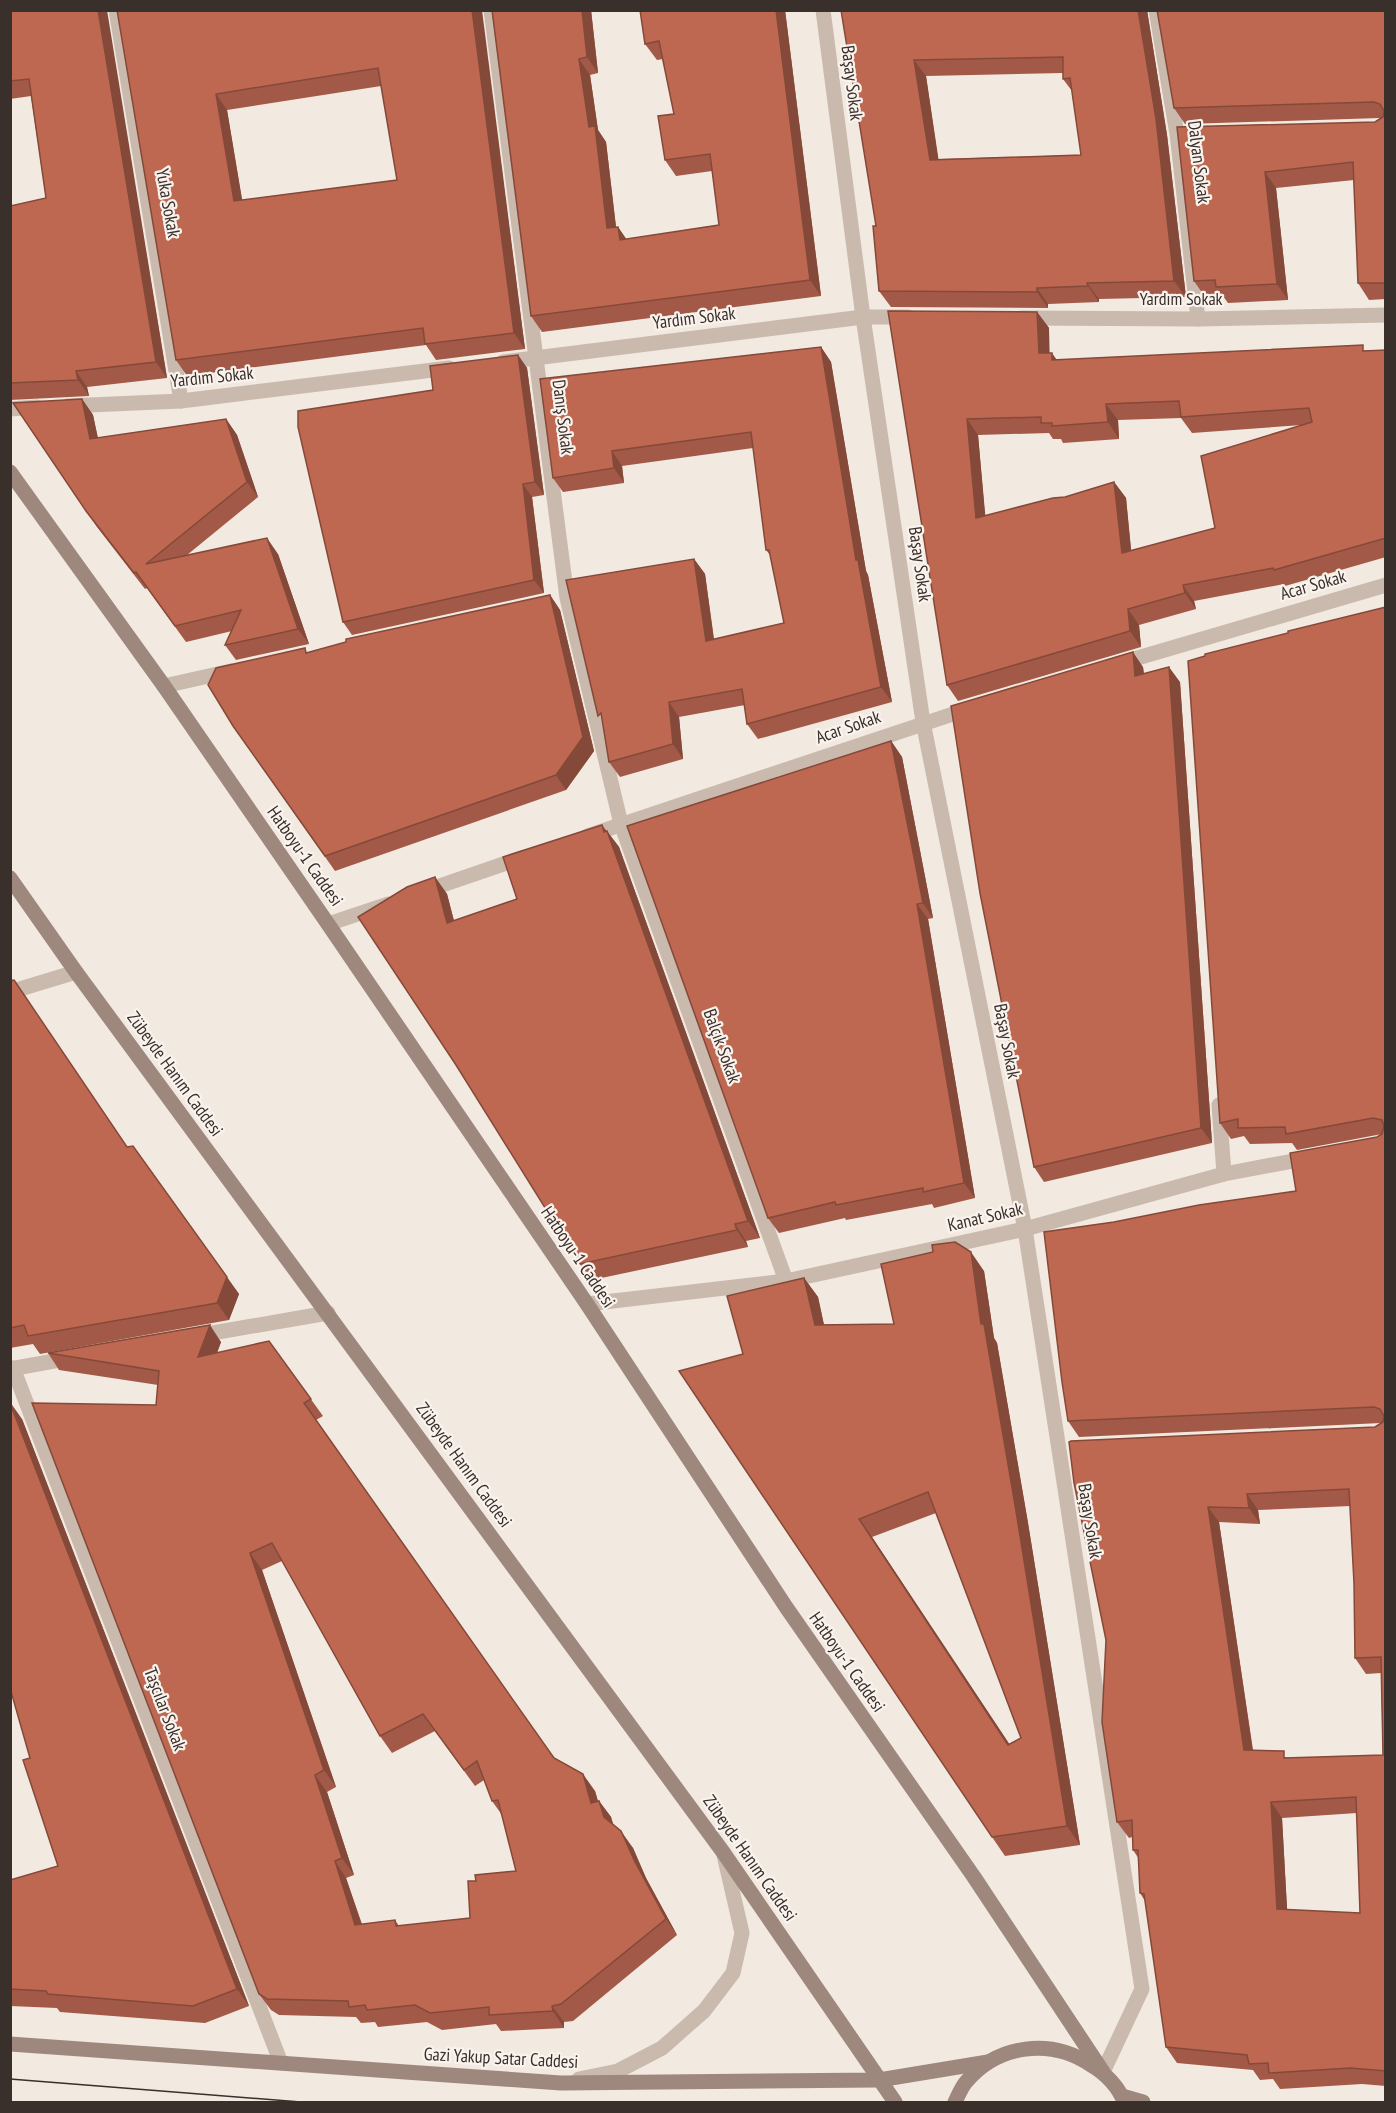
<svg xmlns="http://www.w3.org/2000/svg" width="1396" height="2113" font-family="'PT Sans Narrow',sans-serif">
	<rect width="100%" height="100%" fill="#f2e9e1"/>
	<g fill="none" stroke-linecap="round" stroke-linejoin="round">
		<g stroke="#cab9ad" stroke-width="15">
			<path d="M116,10L181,401"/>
			<path d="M491,10L567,598L621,824L786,1281"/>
			<path d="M823,10L863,317L923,722L1025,1229L1142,1989L1103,2072"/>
			<path d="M1156,10L1177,134L1198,319"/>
			<path d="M1022,318L1198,319L1386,315"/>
			<path d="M503,362L863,317H908"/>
			<path d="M67,406L181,401L449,368"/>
			<path d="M10,409L37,407"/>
			<path d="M1117,664L1386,585"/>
			<path d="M164,686L231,671"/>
			<path d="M587,836L971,708"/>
			<path d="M422,892L524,857"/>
			<path d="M328,924L388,904"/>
			<path d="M10,992L76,972"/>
			<path d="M1219,1105L1224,1174"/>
			<path d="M587,1304L786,1281L1025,1229L1224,1174L1309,1158"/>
			<path d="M195,1336L328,1313"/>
			<path d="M13,1368L281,2063"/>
			<path d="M10,1369L71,1358"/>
			<path d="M579,2079L618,2071L662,2048L704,2011L733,1973L742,1933L724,1855"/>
		</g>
		<g stroke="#9e887e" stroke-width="15">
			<path d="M10,472L164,686L328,924L587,1304L786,1607L974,1877L1103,2072"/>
			<path d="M10,878L76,972L723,1852L895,2102"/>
			<path d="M10,2044L561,2083L879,2080L988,2062"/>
			<path d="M1122,2096L1143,2102"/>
			<path d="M955,2102C958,2096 961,2088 966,2082C998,2044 1051,2038 1091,2065C1105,2073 1119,2087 1124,2102"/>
		</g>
		<path stroke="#392f2b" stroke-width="1.5" d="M10,2079L301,2102"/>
	</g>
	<g fill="#a35947" fill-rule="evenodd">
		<path d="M10,10L106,12L167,378L87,387L89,396L10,400V206L46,198L31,96L10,99Z"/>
		<path d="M117,10L481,11L525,349L436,360L426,345L187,376L176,360ZM381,86L397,180L242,200L227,110Z"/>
		<path d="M492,10H591L598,73L590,75L598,130L606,142L616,227H618L626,239L719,225L712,171L676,176L665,160L674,114L663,59L657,60L645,44L640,10H785L821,296L542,332L531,316Z"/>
		<path d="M841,10H1147L1167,135L1186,297L1099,299V302L1048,304V308L891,307L879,291L876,226ZM1063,73V79L1072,91L1081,155L938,159L926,76Z"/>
		<path d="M1386,10V299L1369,300L1358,283L1354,180L1276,188L1288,300L1228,303L1223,296L1205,297L1194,281L1177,127L1375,122L1380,118L1185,124L1174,108Z"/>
		<path d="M888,311L1037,312L1049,328V353L1057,360L1386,350V557L1285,586L1284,584L1194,601L1196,609L1139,625L1141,647L958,701L947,685ZM1181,418L1192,433L1302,425L1215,528L1131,551L1126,498L1114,482L1065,497L985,516L978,435L1049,433L1053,439H1061L1063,443L1119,439L1118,420Z"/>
		<path d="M821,347L831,362L866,571L868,575L892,702L758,739L747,724L745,705L679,717L683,759L620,777L609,762L694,559L705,574L714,639L784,623L770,555L766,550L753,448L622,466L624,483L563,492L553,478Z"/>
		<path d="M518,355L527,368L544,495L532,497L544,593L352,635L343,622L433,390Z"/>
		<path d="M82,399L93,415L98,438L226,419L237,435L258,497L187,555L278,554L309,644L236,660L225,645L232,631L186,642L147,588L145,589L97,527L13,403Z"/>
		<path d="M550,595L560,610L594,751L566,790L335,871L233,726L308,653Z"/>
		<path d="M1386,607V2086L1362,2084L1280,2089L1273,2079L1260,2080L1253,2070L1177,2063L1166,2047L1145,1901L1140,1893L1139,1859L1133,1850L1132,1837L1129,1838L1117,1822L1106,1640L1074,1483L1375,1427L1381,1423L1079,1437L1068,1421L1114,1222L1296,1191L1382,1134L1297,1150L1292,1143L1250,1144L1244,1136L1231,1139L1220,1123ZM1350,1506L1354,1583L1355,1658L1366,1674L1381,1673L1383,1755L1289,1758L1253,1750L1219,1522L1260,1524L1258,1510ZM1357,1813L1360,1913L1287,1910L1282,1818Z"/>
		<path d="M1143,667L1144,674L1180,682L1212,1143L1044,1182L1034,1167Z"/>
		<path d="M891,741L902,757L933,918L928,919L975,1198L934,1208L932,1204L846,1220L845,1218L779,1233L768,1218Z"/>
		<path d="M602,825L619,847L760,1238L746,1241L748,1247L592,1280L580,1264L435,877L447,894L454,921L517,899Z"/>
		<path d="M10,976L127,1147L239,1294L229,1320L40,1354L33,1344L10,1348Z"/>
		<path d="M933,1252L984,1271L994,1338L997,1343L1028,1523L1080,1845L1005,1856L992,1837L743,1354L804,1278L818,1297L824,1325L894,1324ZM936,1513L1021,1738L1009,1744L872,1537Z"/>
		<path d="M269,1341L323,1416L316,1420L554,1758L595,1791L598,1801H599L611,1817L613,1824L633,1848L646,1878L677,1935L573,2021L564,2022V2028L501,2031L496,2024L442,2030L427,2022L378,2027L375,2022L361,2023L356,2017L279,2015L271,2010L259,1994L156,1405L158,1385L59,1370L48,1353L221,1342L217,1353ZM282,1561L380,1736L392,1753L435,1731L475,1786L484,1780L492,1801L502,1815L516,1871L476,1881L470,1918L399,1926L395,1920L362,1924L346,1878L354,1875L327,1792L336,1787L262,1570Z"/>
		<path d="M22,1419L249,2006L205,2023L60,2012L57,2008L10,2006V1880L58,1866L30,1758Z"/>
	</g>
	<g fill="#854939">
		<path d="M98,10H107L167,378L156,362Z"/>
		<path d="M472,10H482L525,349L514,333Z"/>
		<path d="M582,10H591L598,73L587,57Z"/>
		<path d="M776,10H785L821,296L810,280Z"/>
		<path d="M1138,10H1147L1167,135L1186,297L1174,281Z"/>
		<path d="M579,59L590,75L598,130L606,142L618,244L607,228L589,127Z"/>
		<path d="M914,60L926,76L941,176L930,160Z"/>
		<path d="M216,94L227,110L245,217L234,201Z"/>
		<path d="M1265,172L1276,188L1288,300L1277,284Z"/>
		<path d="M618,227L629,243L620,240Z"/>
		<path d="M1087,283L1099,299V302L1088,286Z"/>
		<path d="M1037,288L1048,304V308L1037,292Z"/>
		<path d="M1037,312L1049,328L1050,369L1039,353Z"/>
		<path d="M821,347L831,362L866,571L868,575L892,702L881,687L856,560Z"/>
		<path d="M1052,353L1063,369L1052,360Z"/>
		<path d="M518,355L527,368L544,495L535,482Z"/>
		<path d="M76,371L87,387L89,396L78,380Z"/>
		<path d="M82,399L93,415L101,454L90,439Z"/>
		<path d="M1106,404L1118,420L1119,439L1108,422Z"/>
		<path d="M226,419L237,435L258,497L247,482Z"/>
		<path d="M967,419L978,435L987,534L976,518Z"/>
		<path d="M612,451L622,466L624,483L614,468Z"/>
		<path d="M1114,482L1126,498L1133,569L1122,553Z"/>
		<path d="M523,484L532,497L544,593L534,580Z"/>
		<path d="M267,538L278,554L309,644L298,629Z"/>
		<path d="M694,559L705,574L716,656L706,641Z"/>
		<path d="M1183,585L1194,601L1196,609L1185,593Z"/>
		<path d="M550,595L560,610L594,751L566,790L556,775Z"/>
		<path d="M1128,609L1139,625L1141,647L1130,631Z"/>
		<path d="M1133,652L1143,667L1146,692L1135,676Z"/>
		<path d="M1169,667L1180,682L1212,1143L1201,1128Z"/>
		<path d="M669,702L679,717L683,759L673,744Z"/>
		<path d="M891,741L902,757L933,918L923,903Z"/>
		<path d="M602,825L609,836L607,831L619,847L760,1238L748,1221Z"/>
		<path d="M435,877L447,894L459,940L447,923Z"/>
		<path d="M917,904L928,919L975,1198L964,1183Z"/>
		<path d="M735,1224L746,1241L748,1247L737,1230Z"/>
		<path d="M971,1252L984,1271L994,1338L997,1343L1028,1523L1080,1845L1067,1826L981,1324Z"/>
		<path d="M227,1277L239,1294L229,1320L217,1303Z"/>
		<path d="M804,1278L818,1297L828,1344L815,1325Z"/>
		<path d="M210,1325L221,1342L209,1374L198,1357Z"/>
		<path d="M10,1402L22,1419L249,2006L237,1989Z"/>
		<path d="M1247,1494L1258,1510L1260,1524L1249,1508Z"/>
		<path d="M1208,1507L1219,1522L1255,1766L1244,1750Z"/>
		<path d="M859,1519L872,1537L1022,1763L1008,1745Z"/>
		<path d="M250,1553L262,1570L336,1787L324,1770Z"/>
		<path d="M583,1774L595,1791L603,1820L591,1803Z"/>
		<path d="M315,1775L327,1792L354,1875L342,1858Z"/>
		<path d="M599,1801L611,1817L616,1834L604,1817Z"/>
		<path d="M1271,1802L1282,1818L1288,1925L1277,1909Z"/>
		<path d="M621,1831L633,1848L646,1878L677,1935L666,1919L635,1862Z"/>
		<path d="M335,1861L346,1878L367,1941L355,1925Z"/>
		<path d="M552,2006L564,2022V2028L553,2011Z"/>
	</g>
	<g fill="#be6852" stroke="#854939" stroke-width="1.5" fill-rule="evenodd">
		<path d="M10,10H98L156,362L76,371L78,380L10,383V206L46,198L29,79L10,81Z"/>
		<path d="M117,10H472L514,333L425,344L423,328L176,360ZM378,68L397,180L234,201L216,94Z"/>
		<path d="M492,10H582L587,57L579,59L589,127L595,126L607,228L618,227L620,240L719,225L710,154L665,160L658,116L674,114L659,41L645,44L640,10H776L810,280L531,316Z"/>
		<path d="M841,10H1138L1156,119L1174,281L1087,283L1088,286L1037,288V292L879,291L873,226H876ZM1063,57V79L1070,78L1081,155L930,160L914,60Z"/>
		<path d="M1157,10H1386V283H1358L1353,162L1265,172L1277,284L1216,287L1215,280L1194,281L1177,127L1375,122L1383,117L1384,111L1380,104L1374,102L1174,108Z"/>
		<path d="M888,311L1037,312L1039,353H1052V360L1363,345V351L1386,350V538L1274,570L1273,568L1183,585L1185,593L1128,609L1130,631L947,685ZM1179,401L1181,417L1309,408L1312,422L1201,456L1215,528L1122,553L1114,482L1065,497L1053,498L976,518L967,419L1041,417V423H1052V426L1108,422L1106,404Z"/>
		<path d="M821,347L856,560H858L881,687L747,724L742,689L669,702L673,744L609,762L601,713L598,716L566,580L694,559L706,641L784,623L769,550H766L751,432L612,451L614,468L553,478L540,379Z"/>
		<path d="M518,355L535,482L523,484L534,580L343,622L298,427V411L433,390L430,366Z"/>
		<path d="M82,399L90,439L226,419L247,482L146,564L267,538L298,629L225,645L241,610L175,626L136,572L134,573L86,511L13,403Z"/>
		<path d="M550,595L583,737L556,775L325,856L233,726L208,685L216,668L305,648L306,653L346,642V639Z"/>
		<path d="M1386,607V2071L1350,2068L1269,2073L1268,2063L1249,2064L1247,2055L1166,2047L1144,1894L1140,1893L1138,1850H1133L1132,1820L1117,1822L1102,1722L1106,1640L1074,1483L1069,1442L1071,1441L1375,1427L1383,1422L1384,1416L1380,1409L1374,1407L1068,1421L1062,1382L1044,1232L1114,1222L1199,1205L1296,1191L1290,1153L1377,1137L1382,1134L1384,1126L1382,1120L1373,1118L1286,1134L1285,1127L1238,1128V1119L1220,1123L1188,661L1205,656V654L1288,633V631ZM1349,1489L1354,1583L1355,1658L1381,1657L1383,1755L1284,1758V1751L1244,1750L1208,1507L1249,1508L1247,1494ZM1356,1797L1360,1913L1277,1909L1271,1802Z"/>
		<path d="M1133,652L1135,676L1169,667L1201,1128L1034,1167L980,893L951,706Z"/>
		<path d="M891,741L923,903L917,904L964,1183L923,1192V1188L836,1205L835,1202L768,1218L627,826Z"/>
		<path d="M602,825L604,832L607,831L748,1221L735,1224L737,1230L580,1264L456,1065L358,917L407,887L435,877L447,923L517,899L503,857Z"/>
		<path d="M14,980L127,1147L133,1146L227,1277L217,1303L28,1336L24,1325L10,1328V981Z"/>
		<path d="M955,1242L971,1252L981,1324H984L1015,1505L1067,1826L992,1837L679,1371L743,1354L727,1296L804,1278L815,1325L894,1324L881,1264L933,1252L932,1245ZM928,1492L1021,1738L1008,1745L859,1519Z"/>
		<path d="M210,1325L198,1357L269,1341L311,1399L304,1403L554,1758L583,1774L591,1803L599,1801L604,1817L621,1831L635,1862L666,1919L561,2004L552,2006L553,2011L489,2015V2007L430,2013L415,2005L367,2010L365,2005L349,2007L348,2001L267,1999L259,1994L32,1403L156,1405L159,1371L48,1353ZM272,1543L380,1736L423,1714L464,1770L477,1761L492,1801L498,1800L516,1871L475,1875L476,1881H468L470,1918L396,1926L395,1920L355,1925L335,1861L342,1858L315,1775L324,1770L250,1553Z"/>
		<path d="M10,1403L237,1989L193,2006L48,1994L46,1991L10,1989V1880L58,1866L23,1760L30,1758L10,1688Z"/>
	</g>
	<g text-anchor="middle" stroke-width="4.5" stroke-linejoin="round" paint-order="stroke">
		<g font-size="18" fill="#392f2b" stroke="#faf3ed">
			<text transform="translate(852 83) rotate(83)" y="6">Başay Sokak</text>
			<text transform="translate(1199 162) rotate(83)" y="6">Dalyan Sokak</text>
			<text transform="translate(168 203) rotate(80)" y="6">Yuka Sokak</text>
			<text x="1181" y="305">Yardım Sokak</text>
			<text transform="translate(694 318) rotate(-7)" y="6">Yardım Sokak</text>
			<text transform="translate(212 377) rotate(-6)" y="6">Yardım Sokak</text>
			<text transform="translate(563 417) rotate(83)" y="6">Danış Sokak</text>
			<text transform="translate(920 564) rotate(82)" y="6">Başay Sokak</text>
			<text transform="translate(1313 585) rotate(-16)" y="6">Acar Sokak</text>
			<text transform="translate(848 727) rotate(-19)" y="6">Acar Sokak</text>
			<text transform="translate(305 856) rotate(55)" y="6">Hatboyu-1 Caddesi</text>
			<text transform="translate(1007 1041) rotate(79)" y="6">Başay Sokak</text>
			<text transform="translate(722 1046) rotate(70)" y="6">Balçık Sokak</text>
			<text transform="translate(175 1074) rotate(54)" y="6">Zübeyde Hanım Caddesi</text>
			<text transform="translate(985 1217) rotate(-13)" y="6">Kanat Sokak</text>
			<text transform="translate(578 1257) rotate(56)" y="6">Hatboyu-1 Caddesi</text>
			<text transform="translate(464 1465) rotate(54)" y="6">Zübeyde Hanım Caddesi</text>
			<text transform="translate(1090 1521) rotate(81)" y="6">Başay Sokak</text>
			<text transform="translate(847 1662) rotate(55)" y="6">Hatboyu-1 Caddesi</text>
			<text transform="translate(165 1709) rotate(69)" y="6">Taşcılar Sokak</text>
			<text transform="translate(750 1858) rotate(55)" y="6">Zübeyde Hanım Caddesi</text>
			<text transform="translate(501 2058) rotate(3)" y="6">Gazi Yakup Satar Caddesi</text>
		</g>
	</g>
	<rect width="1396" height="2113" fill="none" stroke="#392f2b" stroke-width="24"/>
</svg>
